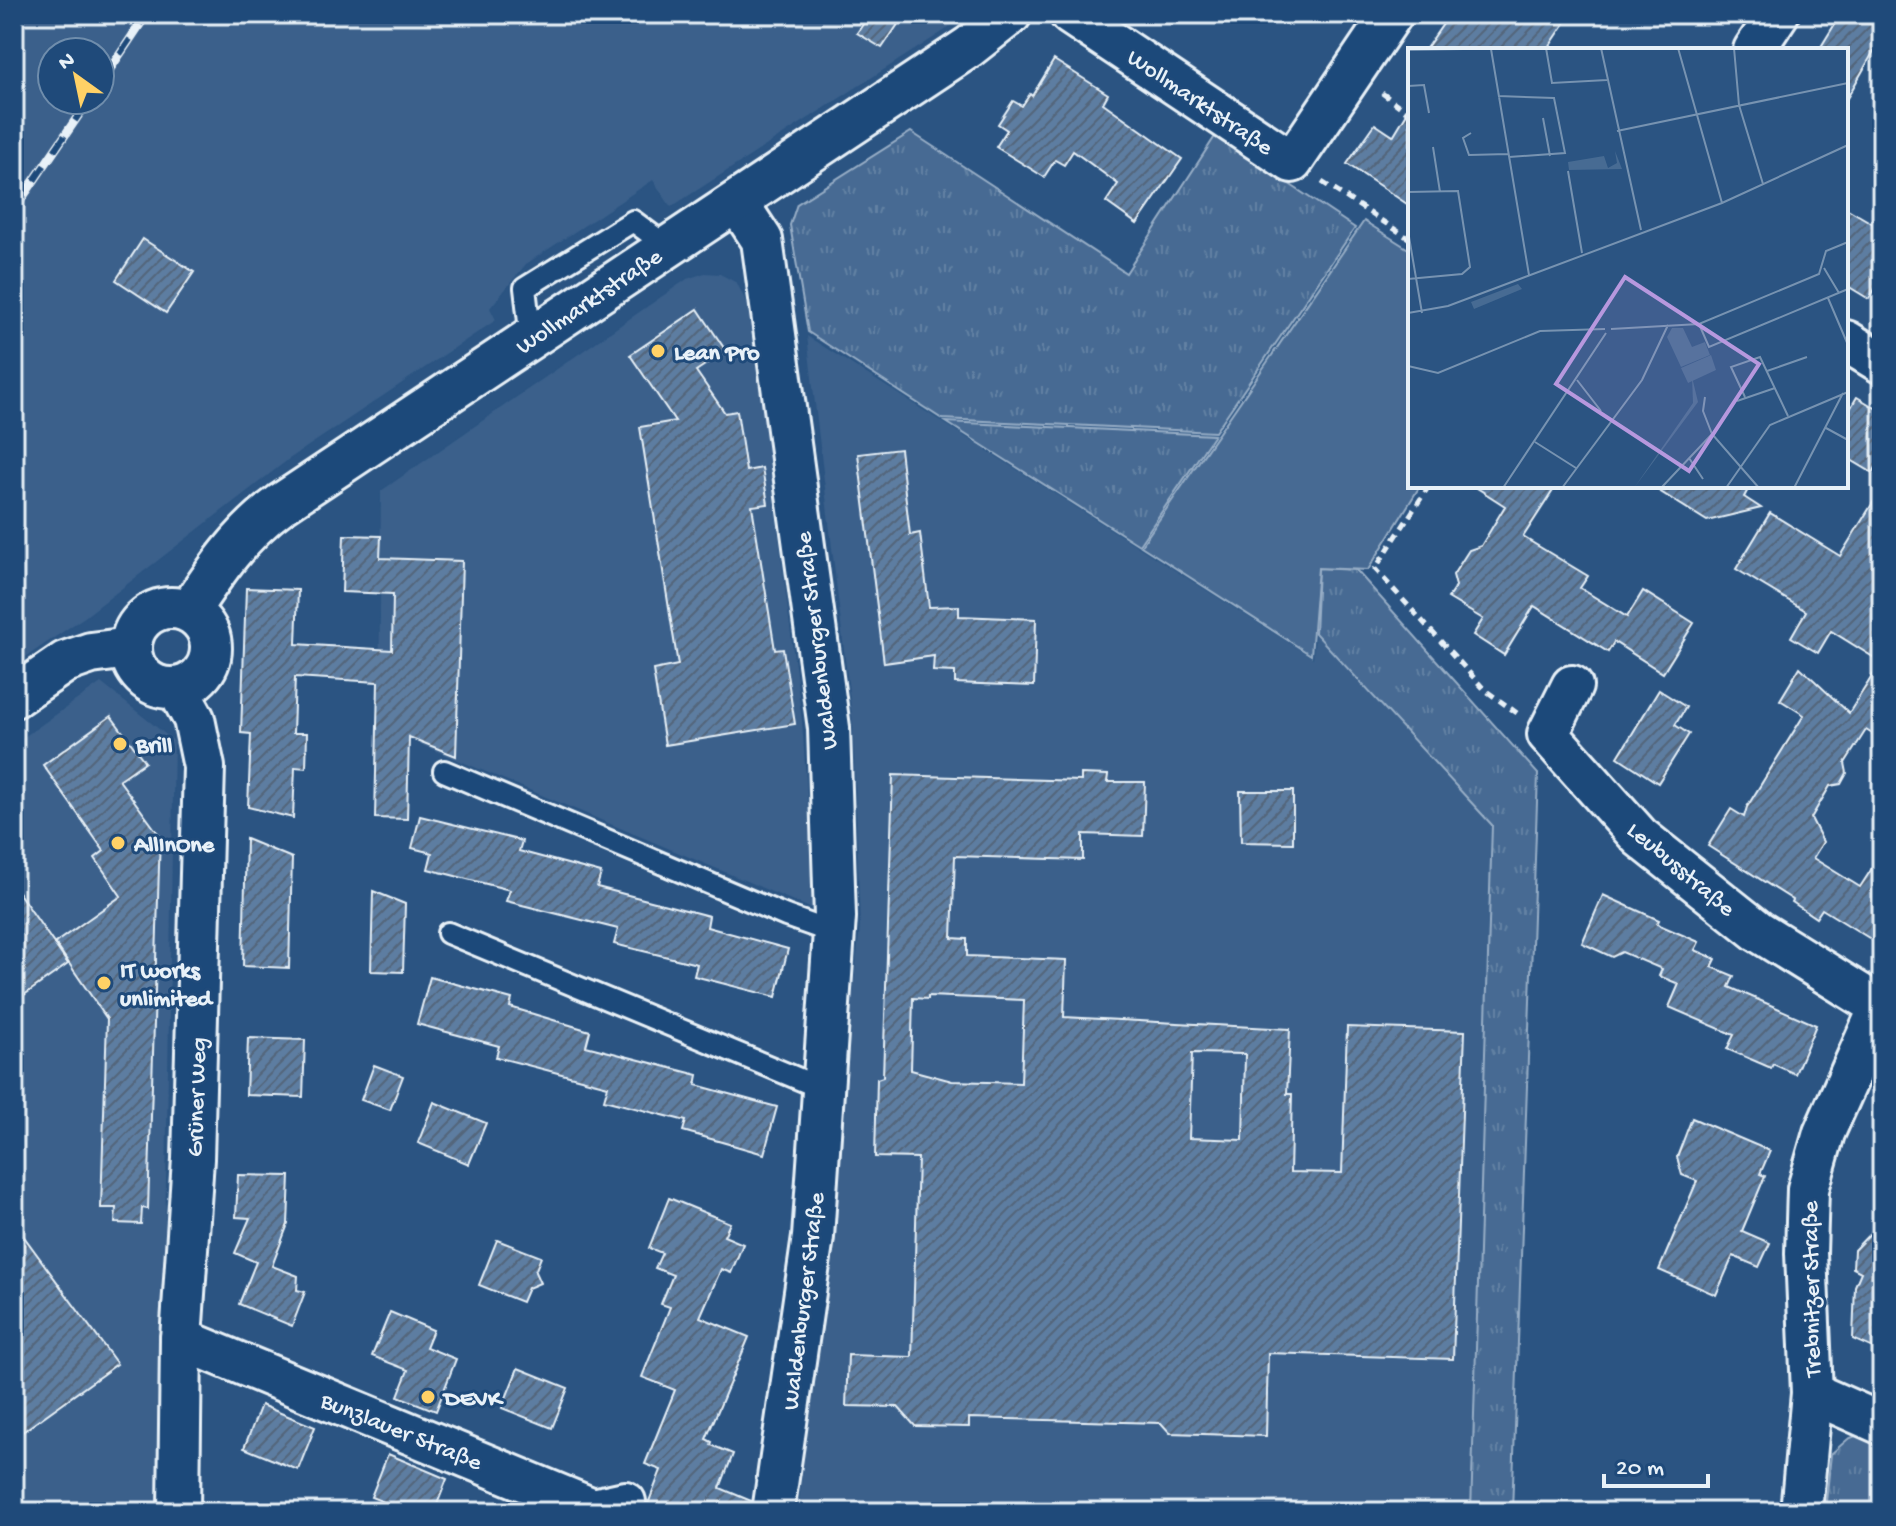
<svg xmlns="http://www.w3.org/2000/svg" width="1896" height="1526" font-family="'Gochi Hand',sans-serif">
	<defs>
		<pattern id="grass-tufts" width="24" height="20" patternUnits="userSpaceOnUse" patternTransform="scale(2)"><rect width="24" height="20" fill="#476b93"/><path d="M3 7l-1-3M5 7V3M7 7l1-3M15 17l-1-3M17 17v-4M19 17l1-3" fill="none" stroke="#6281a3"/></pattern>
		<pattern id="building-hatch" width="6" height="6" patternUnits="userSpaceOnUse" patternTransform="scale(2)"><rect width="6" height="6" fill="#5d7da1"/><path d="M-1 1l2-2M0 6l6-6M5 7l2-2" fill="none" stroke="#53657a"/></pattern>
	</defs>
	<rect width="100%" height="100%" fill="#2b5482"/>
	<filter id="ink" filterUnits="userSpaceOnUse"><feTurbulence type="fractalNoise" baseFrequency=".0125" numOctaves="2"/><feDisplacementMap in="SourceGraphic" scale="16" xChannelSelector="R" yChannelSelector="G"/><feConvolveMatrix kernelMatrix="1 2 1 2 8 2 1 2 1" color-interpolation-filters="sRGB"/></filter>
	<g filter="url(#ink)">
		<g fill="#3a608b" fill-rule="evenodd">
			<path d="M14,14H961L947,29L671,207L653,180L526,264L490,308L496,320L289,459L86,616L14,665ZM52,52H100V100H52Z"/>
			<path d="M705,273L720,274L737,283L750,310L802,721L815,910L379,727L381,491L687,279Z"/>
			<path d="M807,336L1313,658L1315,633L1492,825L1471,1512H798L860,926L853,726Z"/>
			<path d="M101,683L174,741L160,1512H14V744Z"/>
		</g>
		<g fill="url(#grass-tufts)" stroke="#98aec6" stroke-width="2">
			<path d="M911,132L1126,273L1216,135L1355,228L1215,432L942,419L808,332L790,225L797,204Z"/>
			<path d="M946,422L1214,435L1139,545Z"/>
			<path d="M1318,568L1356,570L1538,774L1512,1512H1471L1492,825L1315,633Z"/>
			<path d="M1858,1435L1882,1445V1512H1825L1831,1454L1848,1439Z"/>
		</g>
		<path fill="#476b93" stroke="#98aec6" stroke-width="2" d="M1364,221L1410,250V486H1420L1368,570L1318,568L1311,655L1141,546Z"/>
		<g fill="url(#building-hatch)" stroke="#e8f1f8" stroke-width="2" fill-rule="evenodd">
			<path d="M870,14H905L882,48L857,33Z"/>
			<path d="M1450,14H1571L1547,50H1425Z"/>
			<path d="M1841,14H1882V37L1846,100V50H1819Z"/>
			<path d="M1054,60L1108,94L1103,103L1182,159L1137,224L1106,202L1118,184L1073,151L1064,165L1055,160L1044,177L996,147L1007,130L998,124L1013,101L1022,106L1030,94L1032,96Z"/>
			<path d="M1410,108V206L1347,164L1375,124L1393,136Z"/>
			<path d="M1846,208L1882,229V278L1869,299L1846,285Z"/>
			<path d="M143,239L194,272L166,313L116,280Z"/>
			<path d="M698,309L726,351L696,371L725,413L737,411L746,471L762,468L768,504L752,506L775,650L783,649L795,724L665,745L653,670L678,665L640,427L675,421L630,355Z"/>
			<path d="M1857,397L1882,412V457L1873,473L1846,457V416Z"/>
			<path d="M900,449L910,535L920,533L929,607L959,606V616L1036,619L1034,686L955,683V672L933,671L934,656L884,663L858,454Z"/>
			<path d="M1474,486H1556L1523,537L1588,576L1580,588L1627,617L1643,591L1694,623L1663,673L1614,642L1608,652L1534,606L1504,655L1473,635L1483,619L1448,598L1456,586L1453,575L1469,550L1481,546L1505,506Z"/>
			<path d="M1651,486H1750L1744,497L1761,508L1707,521Z"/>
			<path d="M1882,488V740L1866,730L1845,763L1847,773L1841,784L1830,786L1811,818L1823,842L1813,858L1860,887L1882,853V946L1822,909L1816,918L1792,902L1793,900L1708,846L1731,809L1744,817L1747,807L1804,715L1780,700L1800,667L1849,713L1881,662L1831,631L1818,653L1791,637L1806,611L1736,569L1770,513L1840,556Z"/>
			<path d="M344,535L381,536L380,558L462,561L456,756L409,737L407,819L375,818L378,682L295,677L293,733H307L306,768L295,767L293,818L248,807L251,734L241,733L246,588L298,590L296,644L392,650L393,594L342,592Z"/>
			<path d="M1659,690L1686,707L1675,725L1689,734L1658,783L1618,757Z"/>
			<path d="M111,716L145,762L119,780L160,836L148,1209L142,1208L141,1224L115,1223L116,1208H101L107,1019L55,943L121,896L95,858L104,851L43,765Z"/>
			<path d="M1081,774L1108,775L1107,782H1145L1143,836L1083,834V860L955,856L952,938L967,939V956L1066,960L1064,1017L1290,1029L1287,1094H1292L1290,1172L1342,1173L1347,1027L1465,1031L1453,1359L1268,1353L1266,1436L1170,1433L1161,1423L969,1418V1427L915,1426L898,1407L846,1406L848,1355L912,1357L918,1158L875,1157L877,1079L883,1077L893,775L1081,781ZM928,996L1024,1000L1021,1083L952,1081L911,1070L913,998L928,999ZM1192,1053L1245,1054L1243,1140L1189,1138Z"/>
			<path d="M1240,791H1293V843L1241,842Z"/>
			<path d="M420,816L522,841L519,851L601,873L597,887L709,916L707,927L788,949L776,997L694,976L697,964L614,944L618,929L506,901L510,890L428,869L432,853L412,848Z"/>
			<path d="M246,839L292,858L289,968L243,966Z"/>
			<path d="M14,886L68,964L14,1002Z"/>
			<path d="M373,891L405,904L403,972L371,971Z"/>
			<path d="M1603,895L1659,920L1657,924L1699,942L1695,950L1716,959L1712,967L1734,976L1729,987L1816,1025L1795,1074L1773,1064L1771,1068L1727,1049L1734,1035L1669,1007L1679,984L1659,976L1662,969L1622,952L1612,957L1582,943Z"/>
			<path d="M430,977L512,999L510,1007L590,1031L586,1046L698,1075L696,1085L777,1107L764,1154L683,1131L686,1121L604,1100L608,1086L496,1057L499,1046L417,1024Z"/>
			<path d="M248,1038L305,1040L303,1097L246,1095Z"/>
			<path d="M374,1065L403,1076L390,1110L361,1100Z"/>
			<path d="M434,1102L486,1123L469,1164L418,1143Z"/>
			<path d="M1692,1118L1770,1151L1760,1174L1765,1176L1742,1231L1770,1243L1759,1267L1733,1256L1716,1295L1659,1270L1697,1181L1682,1175L1677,1157Z"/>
			<path d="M238,1175L290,1176L288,1224L272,1266L298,1276L297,1290L305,1292L292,1326L239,1304L256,1262L235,1253L250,1218L236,1217Z"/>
			<path d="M669,1198L730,1223L724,1236L743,1244L731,1273L721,1269L700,1317L749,1337L706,1439L712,1442L711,1445L733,1454L720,1488L751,1501V1512H645L661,1470L645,1464L675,1390L642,1377L670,1307L661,1304L673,1275L655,1268L662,1253L649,1248Z"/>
			<path d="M1882,1221V1352L1853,1339L1855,1286L1861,1272L1853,1268L1854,1250Z"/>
			<path d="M14,1223L117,1364L14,1438Z"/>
			<path d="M497,1240L541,1257L535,1272L540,1283L528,1288L522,1302L479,1285Z"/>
			<path d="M390,1312L433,1330L426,1347L456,1359L436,1411L398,1396L408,1370L372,1356Z"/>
			<path d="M518,1368L568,1388L552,1428L502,1408Z"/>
			<path d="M261,1405L315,1427L298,1470L244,1448Z"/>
			<path d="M388,1454L447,1479L434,1512H409L371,1497Z"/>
		</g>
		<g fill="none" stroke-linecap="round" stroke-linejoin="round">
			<defs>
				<g id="service">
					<path d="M531,339L525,288L633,221L668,247"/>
					<path d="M444,771L786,916L834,933"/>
					<path d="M448,933L823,1089"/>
				</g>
				<g id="minor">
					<path d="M1070,14L1292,162L1392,14"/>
					<path d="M1754,50L1778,14"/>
					<path d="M737,202L762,240L829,728L835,917L813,1237L773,1512"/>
					<path d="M1846,341L1882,363"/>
					<circle cx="171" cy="648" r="40"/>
					<path d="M189,611C216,570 241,533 281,504L969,47L1011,14"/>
					<path d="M1572,686L1548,734L1640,837L1758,931L1882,1008"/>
					<path d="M177,688L194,719L204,767L193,1159L181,1339L179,1512"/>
					<path d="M14,697L65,662L91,653L130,648"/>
					<path d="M181,1339L593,1509L625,1502"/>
					<path d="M1812,1393L1882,1424"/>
					<path d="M1801,1512L1812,1393L1806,1253L1808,1189L1824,1133L1880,1007"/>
				</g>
			</defs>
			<use href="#service" stroke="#e8f1f8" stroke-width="26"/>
			<use href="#minor" stroke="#e8f1f8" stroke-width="46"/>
			<g stroke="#e8f1f8" stroke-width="5" stroke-dasharray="8 6" stroke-linecap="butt">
				<path d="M1382,93L1410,114"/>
				<path d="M1322,182L1410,239"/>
				<path d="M1429,486L1375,569L1485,690L1517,713"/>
			</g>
			<use href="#service" stroke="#1f4a7a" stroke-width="20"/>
			<use href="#minor" stroke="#1f4a7a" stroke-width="40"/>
			<defs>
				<g id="rail">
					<path d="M100,84L147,14"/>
					<path d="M14,210L89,100"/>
				</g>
			</defs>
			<use href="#rail" stroke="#e8f1f8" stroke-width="9"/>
			<use href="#rail" stroke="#1f4a7a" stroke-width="6" stroke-dasharray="18" stroke-linecap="butt"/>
		</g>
	</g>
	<g fill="#ffd166" stroke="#1f4a7a" stroke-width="3">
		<circle cx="658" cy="351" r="8"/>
		<circle cx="120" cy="744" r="8"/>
		<circle cx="118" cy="843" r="8"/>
		<circle cx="104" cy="983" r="8"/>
		<circle cx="428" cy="1397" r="8"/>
	</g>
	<g text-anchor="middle" stroke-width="6" stroke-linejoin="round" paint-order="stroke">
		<g font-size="24" fill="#e8f1f8" stroke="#1f4a7a">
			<text transform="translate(1201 101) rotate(34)" y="8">Wollmarktstraße</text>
			<text transform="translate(588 300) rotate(-34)" y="8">Wollmarktstraße</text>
			<text transform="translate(815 641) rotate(-97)" y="8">Waldenburger Straße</text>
			<text transform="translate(1682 868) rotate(40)" y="8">Leubusstraße</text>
			<text transform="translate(195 1097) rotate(-88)" y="8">Grüner Weg</text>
			<text transform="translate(1810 1289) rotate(-91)" y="8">Trebnitzer Straße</text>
			<text transform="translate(802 1301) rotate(-83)" y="8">Waldenburger Straße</text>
			<text transform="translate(402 1430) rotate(22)" y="8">Bunzlauer Straße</text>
		</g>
		<g font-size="24" font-weight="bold" fill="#e8f1f8" stroke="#1f4a7a" text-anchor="start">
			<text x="674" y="359">Lean Pro</text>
			<text x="136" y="752">Brill</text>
			<text x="134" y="851">AllInOne</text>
			<text x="120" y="977">IT works<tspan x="120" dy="28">unlimited</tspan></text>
			<text x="444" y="1405">DEVK</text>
		</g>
	</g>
	<g transform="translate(1408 48)">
		<rect width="440" height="440" fill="#2b5482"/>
		<path d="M207,103L214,121L161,122L160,114L196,108L200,120L209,115ZM110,236L114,241L66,261L63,254ZM264,280H275L284,299L297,294L302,307L273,319L259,289ZM284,329L290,354L226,440L285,355Z" fill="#476b93"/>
		<path d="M303,307L308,322L280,335L273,320Z" fill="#476b93"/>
		<path fill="none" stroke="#7793b1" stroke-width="2" d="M138,0L144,35L199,32M193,0L233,182M270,0L314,155M326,0L331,57L355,136M83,1L121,227M0,2L111,0M0,38L16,37L21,65M90,48L146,50L157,105L101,109M135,70L142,108M209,83L440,35M63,85L55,90L61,107L100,106M25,99L32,144M160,123L174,205M0,144L50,143L62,219L54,226L0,231M0,183L14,265M416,220L431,245M420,250L440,297M0,265L40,258L314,155L440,97M291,276L301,299L440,241M203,281L291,276L411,226L418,203L440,194M0,318L30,325L132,283L197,281M359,323L399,309M169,332L193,363M297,349L295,363L304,386L351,440M337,349L323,319L352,309L380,368M329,353L367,340M418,380L440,392M127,394L168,420M281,410L295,431M95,440L198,285M154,440L234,332L260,277M253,440L304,386M318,440L362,377L440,344M386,440L435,345"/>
		<path fill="#b798de" fill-opacity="0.15" stroke="#b798de" stroke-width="4" d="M217,229L351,316L281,423L148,336Z"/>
		<rect width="440" height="440" fill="none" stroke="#e8f1f8" stroke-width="4"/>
	</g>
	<rect width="1896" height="1526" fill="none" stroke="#1f4a7a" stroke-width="48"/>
	<rect x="24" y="24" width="1848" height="1478" fill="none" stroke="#e8f1f8" stroke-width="3" filter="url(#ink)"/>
	<g transform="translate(76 76) rotate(327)"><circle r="38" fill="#1f4a7a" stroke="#6f8dac" stroke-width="2"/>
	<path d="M0-6L14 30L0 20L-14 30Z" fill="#ffd166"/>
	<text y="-12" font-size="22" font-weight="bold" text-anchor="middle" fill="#e8f1f8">N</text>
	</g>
	<path d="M1604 1474v12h104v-12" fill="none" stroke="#e8f1f8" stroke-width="4"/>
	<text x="1616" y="1474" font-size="24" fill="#e8f1f8" stroke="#1f4a7a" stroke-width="6" paint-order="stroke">20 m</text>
</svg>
